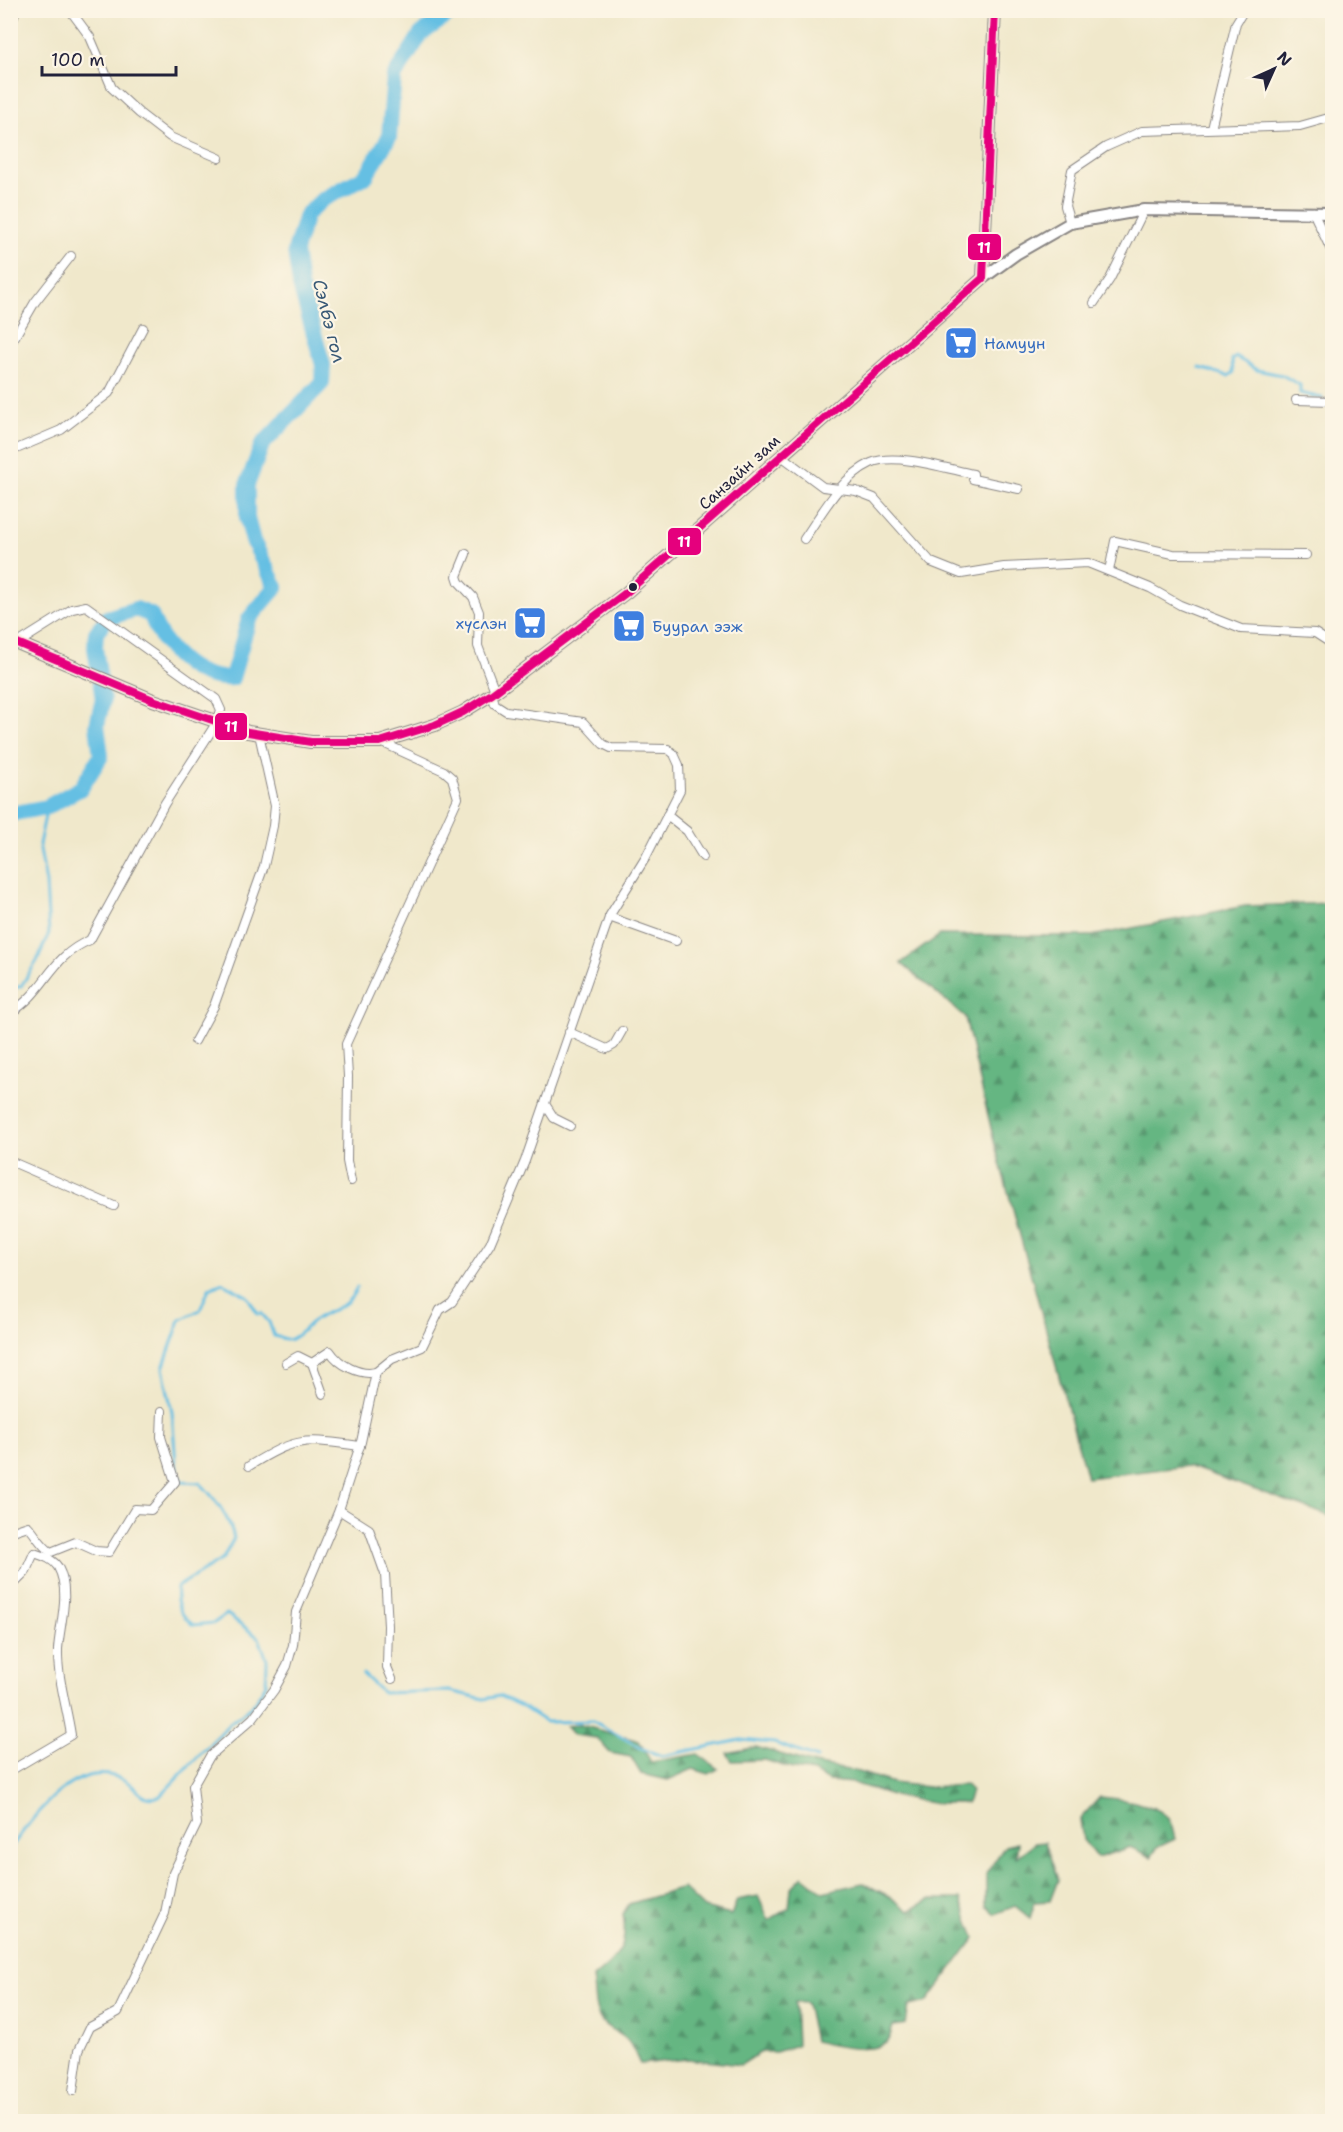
<svg xmlns="http://www.w3.org/2000/svg" width="1343" height="2132" font-family="'Shantell Sans',sans-serif">
	<defs>
		<pattern id="forest-firs" width="22" height="20" patternUnits="userSpaceOnUse" patternTransform="scale(1.5)"><rect width="22" height="20" fill="#65b682"/><path d="M5 1l3.5 6h-7zM16 11l3.5 6h-7z" fill="#53946c"/></pattern>
	</defs>
	<rect width="100%" height="100%" fill="#fcf5e5"/>
	<filter id="ink" filterUnits="userSpaceOnUse"><feTurbulence type="fractalNoise" baseFrequency=".0167" numOctaves="2"/><feDisplacementMap in="SourceGraphic" scale="12" xChannelSelector="R" yChannelSelector="G"/><feConvolveMatrix kernelMatrix="1 2 1 2 8 2 1 2 1" color-interpolation-filters="sRGB"/></filter>
	<filter id="wash" filterUnits="userSpaceOnUse"><feTurbulence type="fractalNoise" baseFrequency=".008" numOctaves="4" result="noise"/><feDisplacementMap in="SourceGraphic" scale="24" xChannelSelector="R" yChannelSelector="G"/><feGaussianBlur stdDeviation="1.35" result="paint"/><feColorMatrix in="noise" values="0 0 0 0 0 0 0 0 0 0 0 0 0 0 0 0 0 1.4 0 .05"/><feComposite in="paint" operator="in"/></filter>
	<g filter="url(#wash)">
		<rect width="100%" height="100%" fill="#f0e8cb"/>
		<g fill="url(#forest-firs)" stroke="#446c5e" stroke-width="1.5">
			<path d="M1332,903V1517L1188,1466L1087,1478L994,1141L965,1017L901,963L940,935L1092,936L1245,906Z"/>
			<path d="M581,1725L639,1741L651,1762L698,1754L718,1769L709,1774L693,1769L668,1780L641,1774L631,1757L610,1753L597,1738L574,1735L566,1726Z"/>
			<path d="M756,1747L818,1765L855,1771L893,1783L928,1787L966,1785L971,1791L967,1803H932L891,1795L853,1783L828,1781L814,1772L793,1769L765,1760L732,1761L727,1753Z"/>
			<path d="M1100,1797C1117,1798 1150,1803 1164,1814C1171,1819 1173,1831 1175,1839L1158,1847L1151,1857L1130,1847L1097,1858L1083,1840L1080,1819Z"/>
			<path d="M1045,1842L1058,1880L1050,1901L1035,1902L1030,1918L1015,1906L995,1914L986,1906V1874L1005,1846L1018,1843L1016,1857L1035,1843Z"/>
			<path d="M803,1876L823,1892L863,1883L889,1896L909,1911L931,1899H960L975,1938L927,2002L909,2006L906,2024L893,2026C892,2030 890,2036 888,2040C875,2056 831,2045 814,2041L806,2003L795,2002L797,2045L776,2052H761L741,2065L687,2059L640,2064C636,2057 632,2044 626,2039C616,2030 604,2029 598,2015C593,2003 595,1992 592,1979C617,1957 629,1949 623,1914L629,1904L683,1888L704,1908L731,1915L737,1900L758,1896L769,1920L789,1908L791,1888Z"/>
		</g>
		<g fill="none" stroke-linecap="round" stroke-linejoin="round">
			<g stroke="#65bfe3" stroke-width="3">
				<path d="M1200,368L1228,376L1233,373L1232,360L1236,357L1257,370L1282,375L1300,385V393L1322,398"/>
				<path d="M10,989L21,986L37,961L49,933L46,883L39,844L47,807"/>
				<path d="M261,1313L269,1322L274,1336L289,1340C301,1335 306,1326 316,1319C334,1307 348,1309 357,1287"/>
				<path d="M363,1674L383,1693L449,1691L484,1699L499,1696L521,1706L546,1722L593,1721L643,1749L662,1756L741,1740L774,1743L817,1758"/>
				<path d="M10,1849C34,1816 75,1756 124,1780C140,1788 137,1801 159,1797L230,1723L253,1705L266,1684L267,1660L259,1638L227,1614L214,1623L193,1625C180,1614 175,1604 177,1587L223,1559L234,1538C230,1518 214,1497 200,1483L181,1482L176,1465L172,1412L163,1368L180,1320L200,1310L209,1289L223,1283L247,1296L258,1314"/>
			</g>
			<path stroke="#65bfe3" stroke-width="16" d="M10,814L47,807L81,788L101,756L97,725L103,699L95,648L96,633L107,618L136,609L151,615C162,648 194,681 232,678L249,619L276,587L253,541L247,518V485L262,445L322,383L323,365L300,285L295,251L306,215L322,200L366,176L389,137L394,77L421,34L455,10"/>
		</g>
	</g>
	<g filter="url(#ink)">
		<g fill="none" stroke-linecap="round" stroke-linejoin="round">
			<defs>
				<g id="street">
					<path d="M70,10L90,37L112,88L139,113L170,137L219,158"/>
					<path d="M10,26L16,10"/>
					<path d="M1211,128L1236,23L1244,10"/>
					<path d="M1313,212L1332,252"/>
					<path d="M1070,223L1065,206L1072,170L1106,147L1142,131L1300,126L1332,117"/>
					<path d="M1094,303L1110,279L1144,210"/>
					<path d="M10,345L35,302L71,256"/>
					<path d="M1296,400L1332,401"/>
					<path d="M10,448L14,450L61,430L109,393L143,328"/>
					<path d="M780,455L823,487L856,491L874,498L931,562L961,574L1004,567L1088,563L1150,588L1180,605L1241,629L1315,633L1332,644"/>
					<path d="M804,539C822,513 841,477 871,463C895,452 948,469 973,474V479L1019,489"/>
					<path d="M466,554L457,576L459,582L473,597L479,612L478,646L495,691"/>
					<path d="M1109,571L1115,541L1173,554L1306,555"/>
					<path d="M667,815L687,831L703,857"/>
					<path d="M609,917L676,941"/>
					<path d="M10,1013C46,992 49,957 90,940L165,803L217,722L221,710L216,699L86,606L72,609L18,643"/>
					<path d="M569,1032L607,1049L614,1045L622,1031"/>
					<path d="M195,1041L214,1006L264,866L273,826L275,806L259,734"/>
					<path d="M545,1104L554,1118L570,1126"/>
					<path d="M10,1161L114,1206"/>
					<path d="M351,1181L347,1161L348,1076L346,1044L458,798L452,778L444,771L381,742"/>
					<path d="M286,1363L298,1356L312,1363"/>
					<path d="M323,1394L312,1363L330,1351C339,1365 360,1376 376,1372"/>
					<path d="M249,1466C298,1436 304,1439 360,1446"/>
					<path d="M339,1510L369,1529L385,1574L388,1626L387,1667L392,1679"/>
					<path d="M10,1532L28,1526C36,1535 42,1547 51,1552L76,1542L96,1551L109,1552L135,1509L151,1510L175,1482L161,1437L162,1411"/>
					<path d="M10,1588L25,1573L34,1553C43,1556 53,1559 58,1567C71,1591 60,1623 58,1649C57,1676 67,1708 71,1735L10,1771"/>
					<path d="M73,2091L79,2050L90,2027L118,2012L165,1913L173,1873L197,1824L193,1786L210,1756L253,1718L274,1690L287,1666L293,1645L296,1612L339,1510L361,1442L376,1372L392,1359L422,1347L440,1310L452,1302L490,1244L525,1161L610,915L646,857L680,790L679,765L674,754L668,749L611,748L603,744L583,722L506,711L495,704L492,694"/>
				</g>
				<g id="secondary">
					<path d="M983,278L1016,254L1070,223L1144,210L1332,213"/>
					<path d="M10,640L153,700L248,732L311,742H380L435,725L463,712L492,694L627,592L983,278L995,10"/>
				</g>
			</defs>
			<use href="#street" stroke="#898583" stroke-width="10"/>
			<use href="#secondary" stroke="#898583" stroke-width="14"/>
			<use href="#street" stroke="#fff" stroke-width="8"/>
			<use href="#secondary" stroke="#fff" stroke-width="10"/>
			<defs>
				<path id="bus-1" d="M10,640L153,700L248,732L311,742H380L435,725L463,712L492,694L627,592L983,278L995,10"/>
			</defs>
			<use href="#bus-1" stroke="#fcf5e5" stroke-width="12"/>
			<use href="#bus-1" stroke="#e5007d" stroke-width="8"/>
		</g>
	</g>
	<defs>
		<symbol id="supermarket-square" viewBox="-11 -11 22 22"><rect x="-9" y="-9" width="18" height="18" rx="4" fill="#3f7fe0" stroke="#fcf5e5"/><path d="M-6-5.5h2.5l.6 2H6L4.5 2H-2.5L-4.4-4H-6ZM-1.5 3.2a1.3 1.3 0 1 0 .1 0ZM3 3.2a1.3 1.3 0 1 0 .1 0Z" fill="#fff"/></symbol>
	</defs>
	<g fill-rule="evenodd">
		<use href="#supermarket-square" x="942" y="324" width="38" height="38"/>
		<use href="#supermarket-square" x="511" y="604" width="38" height="38"/>
		<use href="#supermarket-square" x="610" y="607" width="38" height="38"/>
	</g>
	<circle fill="#22223b" stroke="#fcf5e5" stroke-width="2" cx="633" cy="587" r="5"/>
	<g text-anchor="middle" stroke-width="4.5" stroke-linejoin="round" paint-order="stroke">
		<g font-size="16" fill="#366cbe" stroke="#fcf5e5" text-anchor="start">
			<text x="984" y="349">Намуун</text>
			<text x="507" y="629" text-anchor="end">хүслэн</text>
			<text x="652" y="632">Буурал ээж</text>
		</g>
		<g font-size="16" fill="#22223b" stroke="#fcf5e5">
			<text transform="translate(739 472) rotate(-42)" y="6">Санзайн зам</text>
		</g>
		<g font-size="18" font-style="italic" fill="#395976" stroke="#fcf5e5">
			<text transform="translate(329 321) rotate(76)" y="6">Сэлбэ гол</text>
		</g>
	</g>
	<g stroke="#fcf5e5" stroke-width="2">
		<rect x="967" y="233" width="35" height="28" rx="6" fill="#e5007d"/>
		<rect x="667" y="527" width="35" height="29" rx="6" fill="#e5007d"/>
		<rect x="214" y="712" width="34" height="29" rx="6" fill="#e5007d"/>
	</g>
	<g font-size="16" text-anchor="middle" font-weight="bold" fill="#fff">
		<text x="984" y="253">11</text>
		<text x="684" y="547">11</text>
		<text x="231" y="732">11</text>
	</g>
	<rect width="1343" height="2132" fill="none" stroke="#fcf5e5" stroke-width="36"/>
	<g transform="translate(1274 69) rotate(45)" stroke="#fcf5e5" stroke-width="4.5" paint-order="stroke">
	<path d="M0-4.5L10 22L0 15L-10 22Z" fill="#22223b"/>
	<text y="-9" font-size="16" font-weight="bold" text-anchor="middle" fill="#22223b">N</text>
	</g>
	<path d="M42 66v9h134v-9" fill="none" stroke="#22223b" stroke-width="3"/>
	<text x="51" y="66" font-size="18" fill="#22223b" stroke="#fcf5e5" stroke-width="4.5" paint-order="stroke">100 m</text>
</svg>
